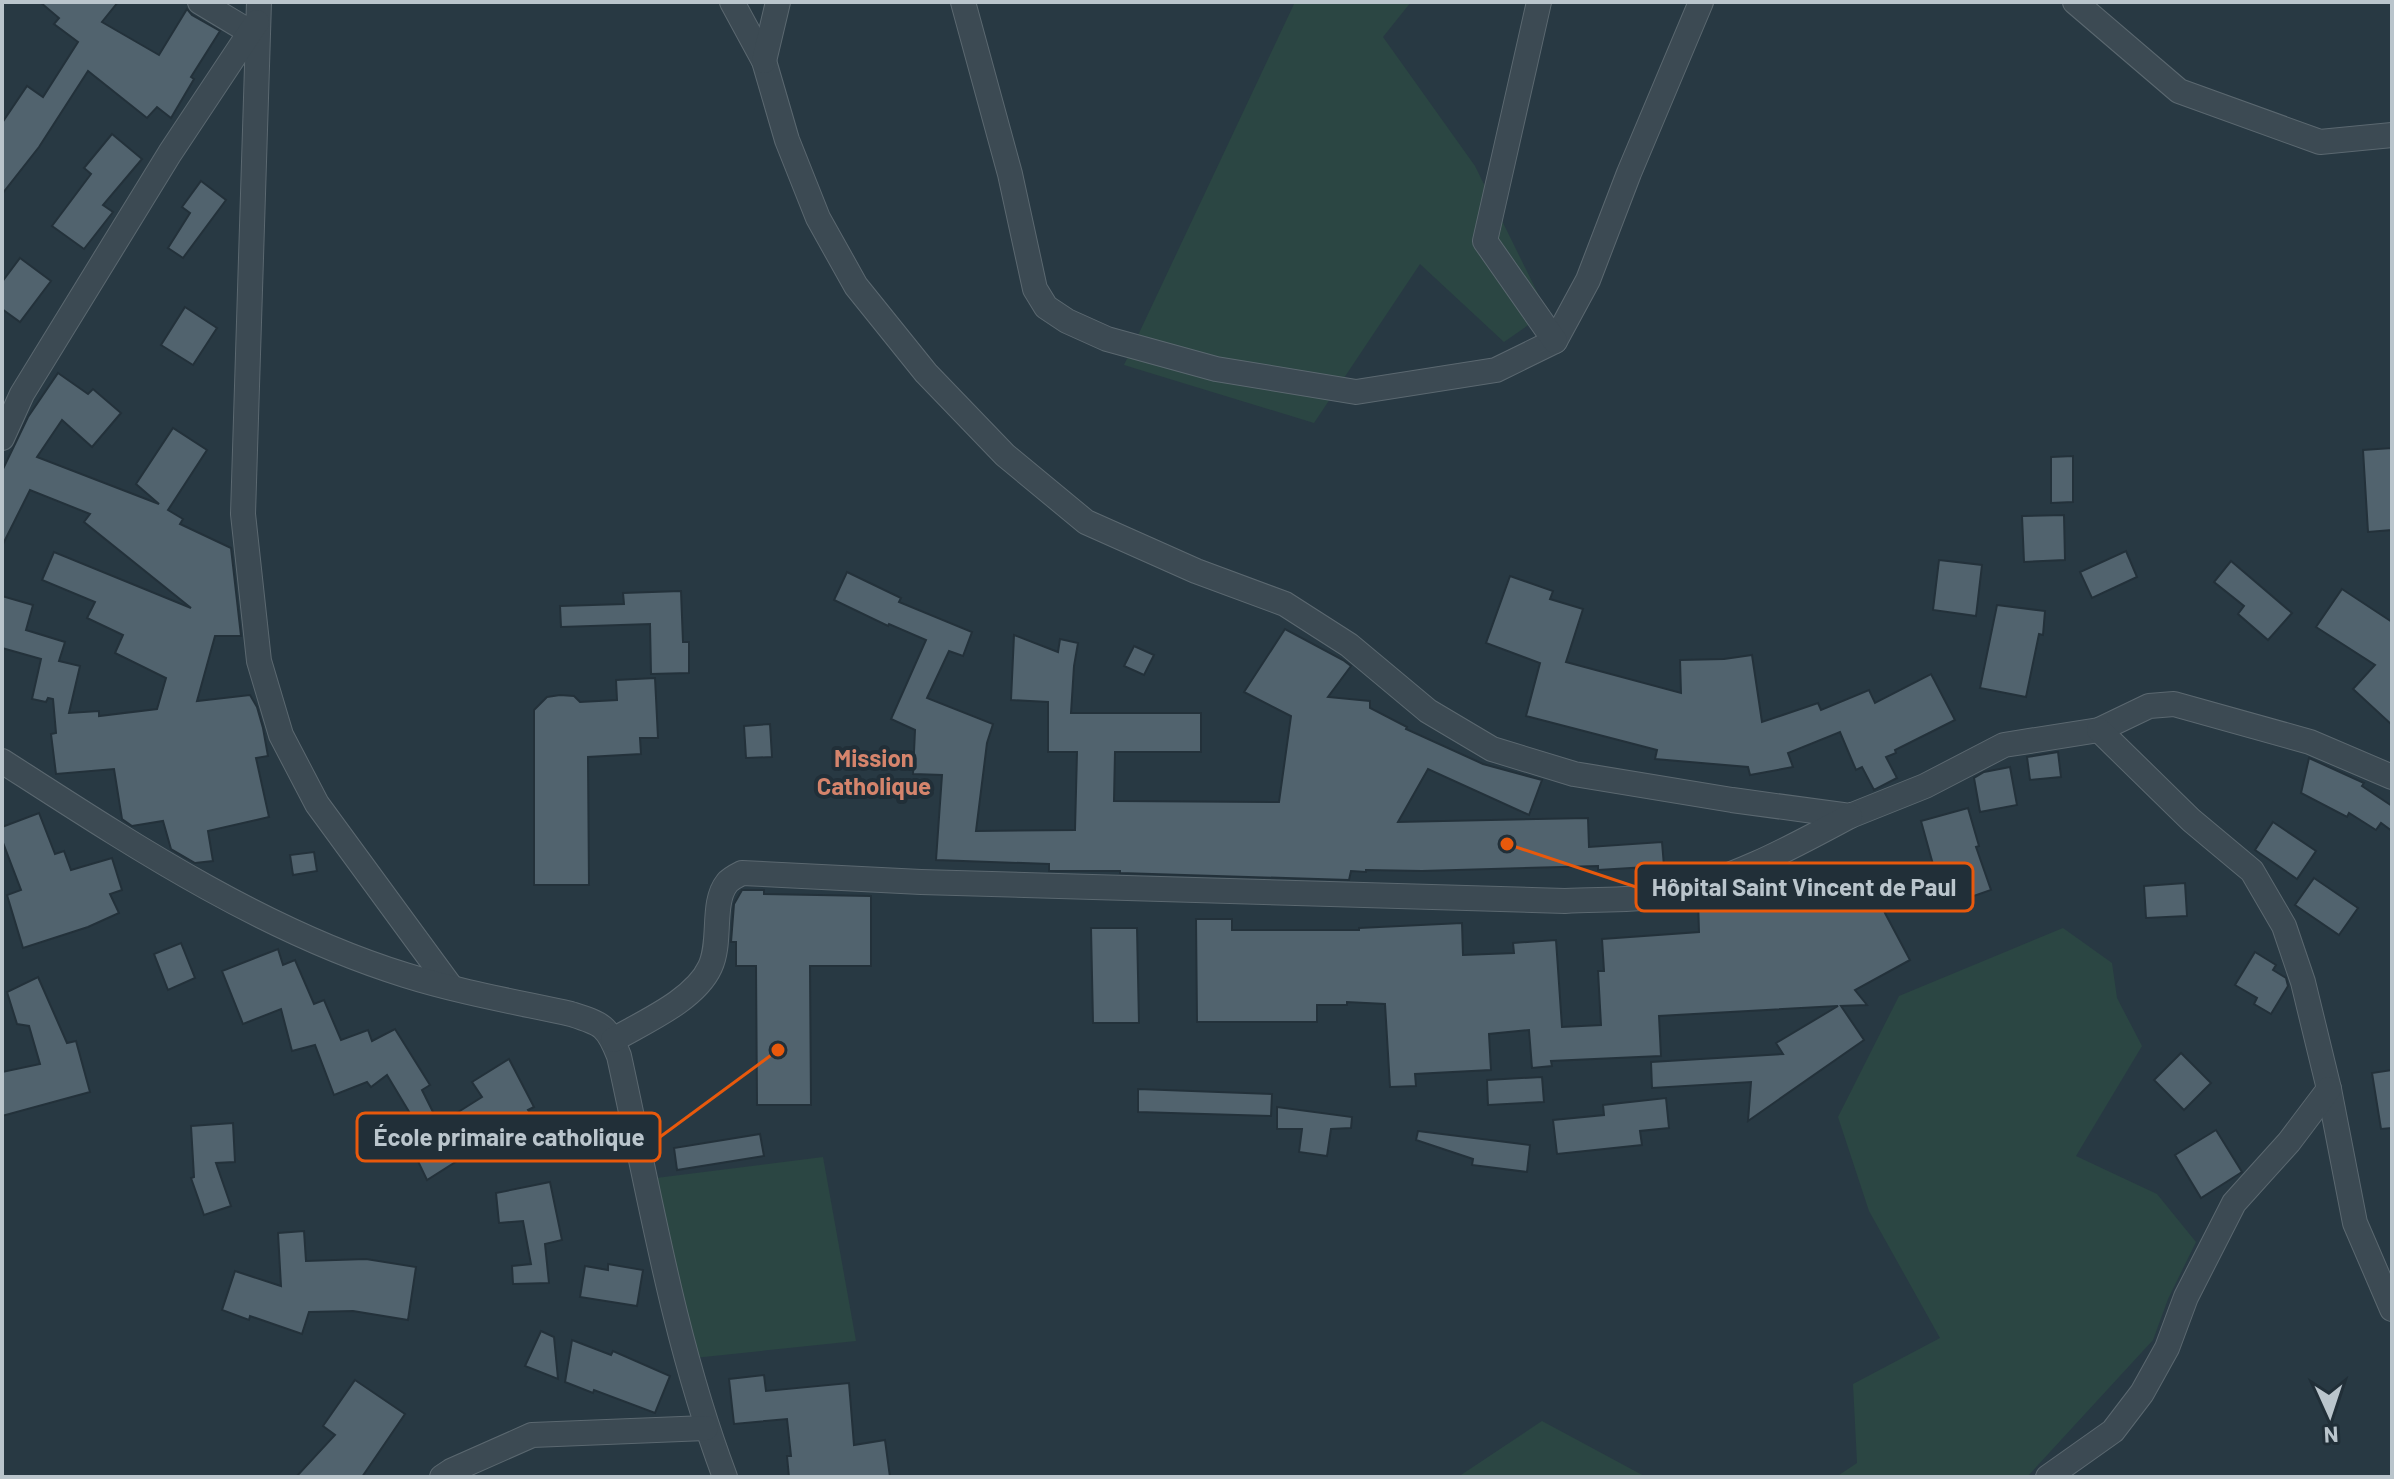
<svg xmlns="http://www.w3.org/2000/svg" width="2394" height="1479" font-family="Barlow,sans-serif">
	<rect width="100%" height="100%" fill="#283943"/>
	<g fill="#2b4643">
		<path d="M1295,2H1411L1383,37L1475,166L1547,312L1504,342L1420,264L1314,423L1124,365Z"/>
		<path d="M2063,928L2112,963L2117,998L2142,1046L2076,1156L2157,1194L2196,1242L2168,1299L2153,1340L2027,1477H1836L1857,1463L1853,1384L1940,1338L1869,1211L1838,1117L1899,996Z"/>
		<path d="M823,1157L856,1341L694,1358L656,1178Z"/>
		<path d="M1542,1421L1646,1477H1458Z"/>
	</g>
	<g fill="#51636e" stroke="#23313a" stroke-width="2">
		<path d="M40,2H118L102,22L159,55L187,9L192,15L220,31L191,77L194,79L171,118L157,107L147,118L88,71L39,147L2,194V123L27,86L43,97L78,42L54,24L59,18Z"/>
		<path d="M112,134L142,159L103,205L113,212L84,249L52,226L91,174L84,168Z"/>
		<path d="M201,181L226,200L183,258L168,248L190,213L182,207Z"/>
		<path d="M20,258L51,281L20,322L2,309V282Z"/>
		<path d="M185,307L217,328L193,365L161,345Z"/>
		<path d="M58,373L88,394L93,389L121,413L92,447L62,420L37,457L159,504L136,484L173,428L207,450L168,510L183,519L180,524L231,548L241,636H215L197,701L250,695L257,707L263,728L268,756L256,758L269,817L208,831L213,861L195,863L171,849L163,821L132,826L122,819L114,769L56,774L51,734L56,733L53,699L48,698L46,702L32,699L41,659L2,648V596L33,605L26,630L65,642L59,661L80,666L69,713L99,711V716L157,709L166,678L115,653L123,635L87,618L95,602L42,580L54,552L191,608L84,522L90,514L30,490L2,546V471L28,417Z"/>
		<path d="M2392,448V530L2368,532L2363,450Z"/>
		<path d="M2073,456V502L2051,503V457Z"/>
		<path d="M2064,515L2065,560L2024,562L2022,516Z"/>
		<path d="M2126,551L2137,577L2092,598L2080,572Z"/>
		<path d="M1939,560L1982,565L1976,616L1933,610Z"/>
		<path d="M2231,561L2292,613L2268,640L2238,614L2244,606L2214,582Z"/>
		<path d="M847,572L901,598L899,602L972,632L963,656L949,651L927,698L993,724L987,743L976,831L1075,830L1077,752H1048V702L1011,700L1014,635L1058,652L1060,639L1078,643L1074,666L1071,713H1201V752H1115L1114,801L1279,802L1291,716L1244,692L1285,629L1343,660L1351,666L1328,697L1370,701V708L1407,727L1406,729L1483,764L1542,780L1529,815L1428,769L1398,822L1588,818L1589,847L1662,842L1664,866L1598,870V866L1422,871L1366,870V872L1351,871L1349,880L1120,873V871H1049V864L936,860L942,775L913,774L915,730L891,719L926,640L889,624L888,626L834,600Z"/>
		<path d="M1510,576L1553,591L1550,599L1583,609L1566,662L1681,693L1680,660L1724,659L1752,655L1762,722L1818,703L1821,710L1869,690L1875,703L1931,674L1955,720L1895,750L1896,753L1886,757L1897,778L1874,790L1862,767L1856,770L1840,732L1788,753L1793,767L1750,775L1748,767L1655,759L1657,750L1526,716L1540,663L1486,643Z"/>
		<path d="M2342,589L2392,622V725L2353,689L2375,665L2316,627Z"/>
		<path d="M681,591L683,642H689V673L651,674L650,624L561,627L560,606L624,604L623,593Z"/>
		<path d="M1997,605L2045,611L2043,635L2039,634L2026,697L1980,688Z"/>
		<path d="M1134,646L1154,655L1144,675L1124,666Z"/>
		<path d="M655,678L658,738H640L641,754L588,757L589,885H534V710L547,697L560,695L574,696L580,702L617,700L616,680Z"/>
		<path d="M770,724L772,757L746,758L744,726Z"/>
		<path d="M2058,752L2061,777L2030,780L2027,757Z"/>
		<path d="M2309,758L2364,783L2362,786L2392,806V831L2381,823L2376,830L2349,813L2347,817L2301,793Z"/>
		<path d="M2010,767L2017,805L1980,812L1974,778L1984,772Z"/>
		<path d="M1968,808L1979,846L1976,847L1991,890L1945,906L1931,869L1934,868L1921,821Z"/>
		<path d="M39,813L55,854L64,851L71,870L112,858L122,890L110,894L119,913L88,927L23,948L7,895L21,890L2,840V827Z"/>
		<path d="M2273,822L2316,851L2297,879L2255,850Z"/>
		<path d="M314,852L317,871L293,875L290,855Z"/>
		<path d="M1872,868L1885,913L1910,960L1855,990L1867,1005L1841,1006L1864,1040L1748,1121L1751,1082L1652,1088L1651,1062L1783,1054L1776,1043L1838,1006L1659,1016L1661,1056L1551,1061L1552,1066L1532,1068L1529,1030L1489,1034L1491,1070L1415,1074L1416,1086L1390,1087L1385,1004L1347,1002V1005H1317V1022H1197L1196,919H1232V930H1359V928L1462,923L1463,955L1514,953L1513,943L1556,940L1562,1027L1601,1025L1598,971H1604L1602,939L1699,932L1698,901L1821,895L1820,887L1846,884L1844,876Z"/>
		<path d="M2314,878L2358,908L2339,935L2295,905Z"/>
		<path d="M2185,883L2187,916L2146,918L2144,886Z"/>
		<path d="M742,890H764V894L871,896V966H810L811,1105H757L756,966H736V942H731L734,904Z"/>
		<path d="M1091,928H1137L1139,1023H1093Z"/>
		<path d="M181,943L195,978L168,990L154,954Z"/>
		<path d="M278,949L283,965L295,960L314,1004L324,1000L341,1040L368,1030L372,1041L395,1029L430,1085L422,1090L439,1124L482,1097L472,1082L509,1059L534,1107L528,1110L549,1143L522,1160L505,1131L487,1143L485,1140L456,1158L457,1161L427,1180L415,1155L427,1149L418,1131L420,1130L387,1075L371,1087L367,1082L334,1095L315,1045L292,1051L281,1009L243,1024L222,971Z"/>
		<path d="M2255,952L2276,965L2273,970L2286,978L2288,986L2271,1014L2254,1004L2257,998L2235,985Z"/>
		<path d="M38,977L67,1043L76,1041L90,1092L2,1116V1072L40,1064L29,1026L17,1024L7,992Z"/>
		<path d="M2181,1053L2211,1083L2184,1110L2154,1080Z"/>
		<path d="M2392,1070V1128L2381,1129L2372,1073Z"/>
		<path d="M1542,1077L1544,1102L1488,1105L1487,1080Z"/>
		<path d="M1138,1089L1272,1094L1271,1116L1138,1112Z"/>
		<path d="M1666,1098L1669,1128L1640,1131L1642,1145L1557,1154L1553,1120L1604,1115L1603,1105Z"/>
		<path d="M1277,1107L1352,1117L1351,1128L1331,1129L1327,1156L1299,1152L1302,1129H1277Z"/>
		<path d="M233,1123L235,1162L216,1163L231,1206L204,1215L191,1178L194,1177L191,1126Z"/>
		<path d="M2216,1130L2242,1172L2201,1198L2175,1155Z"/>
		<path d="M1418,1131L1530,1145L1527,1172L1472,1165L1473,1159L1416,1140Z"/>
		<path d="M760,1134L764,1156L677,1170L674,1148Z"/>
		<path d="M550,1182L562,1240L545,1244L549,1283L513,1284L512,1266L531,1264L523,1221L499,1223L496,1193Z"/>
		<path d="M304,1231L306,1261L366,1259L416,1267L408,1320L353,1311L309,1312L302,1334L250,1316L249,1320L222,1310L235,1271L281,1286L278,1233Z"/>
		<path d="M608,1264L643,1270L637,1306L580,1297L585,1266L608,1270Z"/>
		<path d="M541,1331L554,1337L558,1379L525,1366Z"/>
		<path d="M572,1340L611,1355L613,1351L670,1376L655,1413L594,1390L593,1393L565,1382Z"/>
		<path d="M764,1375L766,1391L849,1383L854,1445L885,1440L890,1477H789L787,1456H791L787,1419L734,1424L729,1379Z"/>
		<path d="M355,1380L405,1414L362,1477H296L335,1435L323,1426Z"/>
	</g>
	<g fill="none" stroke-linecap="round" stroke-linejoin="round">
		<defs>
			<g id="minor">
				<path d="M200,2L250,32"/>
				<path d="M259,2L243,514L259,661L281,735L317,804L451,987"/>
				<path d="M732,2L764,61L787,140L818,218L856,286L926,373L1005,455L1086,522L1196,571L1285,604L1349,645L1428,711L1492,749L1574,774L1732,800L1850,816L1925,786L2004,745L2099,730L2149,706L2174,704L2310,742L2392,777"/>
				<path d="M963,2L1010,174L1035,289L1046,307L1067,321L1107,339L1216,369L1356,392L1496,370L1555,341L1588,280L1629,173L1701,2"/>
				<path d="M1539,2L1485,241L1555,341"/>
				<path d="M2075,2L2179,91L2320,142L2392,135"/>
				<path d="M764,61L778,2"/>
				<path d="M2,438L22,394L170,153L257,22"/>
				<path d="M2099,730L2191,820L2252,871L2284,926L2303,982L2329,1089L2355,1223L2392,1309"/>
				<path d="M2,761C128,842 260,930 405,975C459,992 516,1002 571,1014C602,1024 607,1025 619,1056C650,1197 674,1342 725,1477"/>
				<path d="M613,1040C644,1022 695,1000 710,967C722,942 711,903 727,883C730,879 738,875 742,873L921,882L1565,901C1595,899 1628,901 1657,896C1726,883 1789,849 1850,816"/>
				<path d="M442,1477L451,1471L532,1435L706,1428"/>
				<path d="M2048,1477L2113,1431L2142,1393L2167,1348L2186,1297L2234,1203L2289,1142L2329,1089"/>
			</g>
		</defs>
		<use href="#minor" stroke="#5b6870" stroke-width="26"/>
		<use href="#minor" stroke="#3c4a53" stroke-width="24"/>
	</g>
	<g text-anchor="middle" stroke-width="8" stroke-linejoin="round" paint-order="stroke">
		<g font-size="24" font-weight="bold" fill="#d5846c" stroke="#212f38">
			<text x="874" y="767">Mission<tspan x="874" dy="28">Catholique</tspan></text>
		</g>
	</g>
	<path fill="none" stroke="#e8590c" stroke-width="3" d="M1507 844L1636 887M778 1050L660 1137"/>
	<g fill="#e8590c" stroke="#212f38" stroke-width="3">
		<circle cx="1507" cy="844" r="8"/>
		<circle cx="778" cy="1050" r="8"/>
	</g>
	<g fill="#212f38" stroke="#e8590c" stroke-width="3">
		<rect x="1636" y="863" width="337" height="48" rx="8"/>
		<rect x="357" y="1113" width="303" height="48" rx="8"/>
	</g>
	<g font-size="24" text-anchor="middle" font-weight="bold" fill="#bac5cc">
		<text x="1804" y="896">Hôpital Saint Vincent de Paul</text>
		<text x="509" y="1146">École primaire catholique</text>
	</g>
	<rect width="2394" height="1479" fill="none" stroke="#bac5cc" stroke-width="8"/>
	<g transform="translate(2330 1415) rotate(177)" stroke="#212f38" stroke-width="6" paint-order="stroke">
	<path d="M0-6L14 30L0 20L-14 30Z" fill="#bac5cc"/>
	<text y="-12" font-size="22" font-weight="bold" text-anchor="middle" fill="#bac5cc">N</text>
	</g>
</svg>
